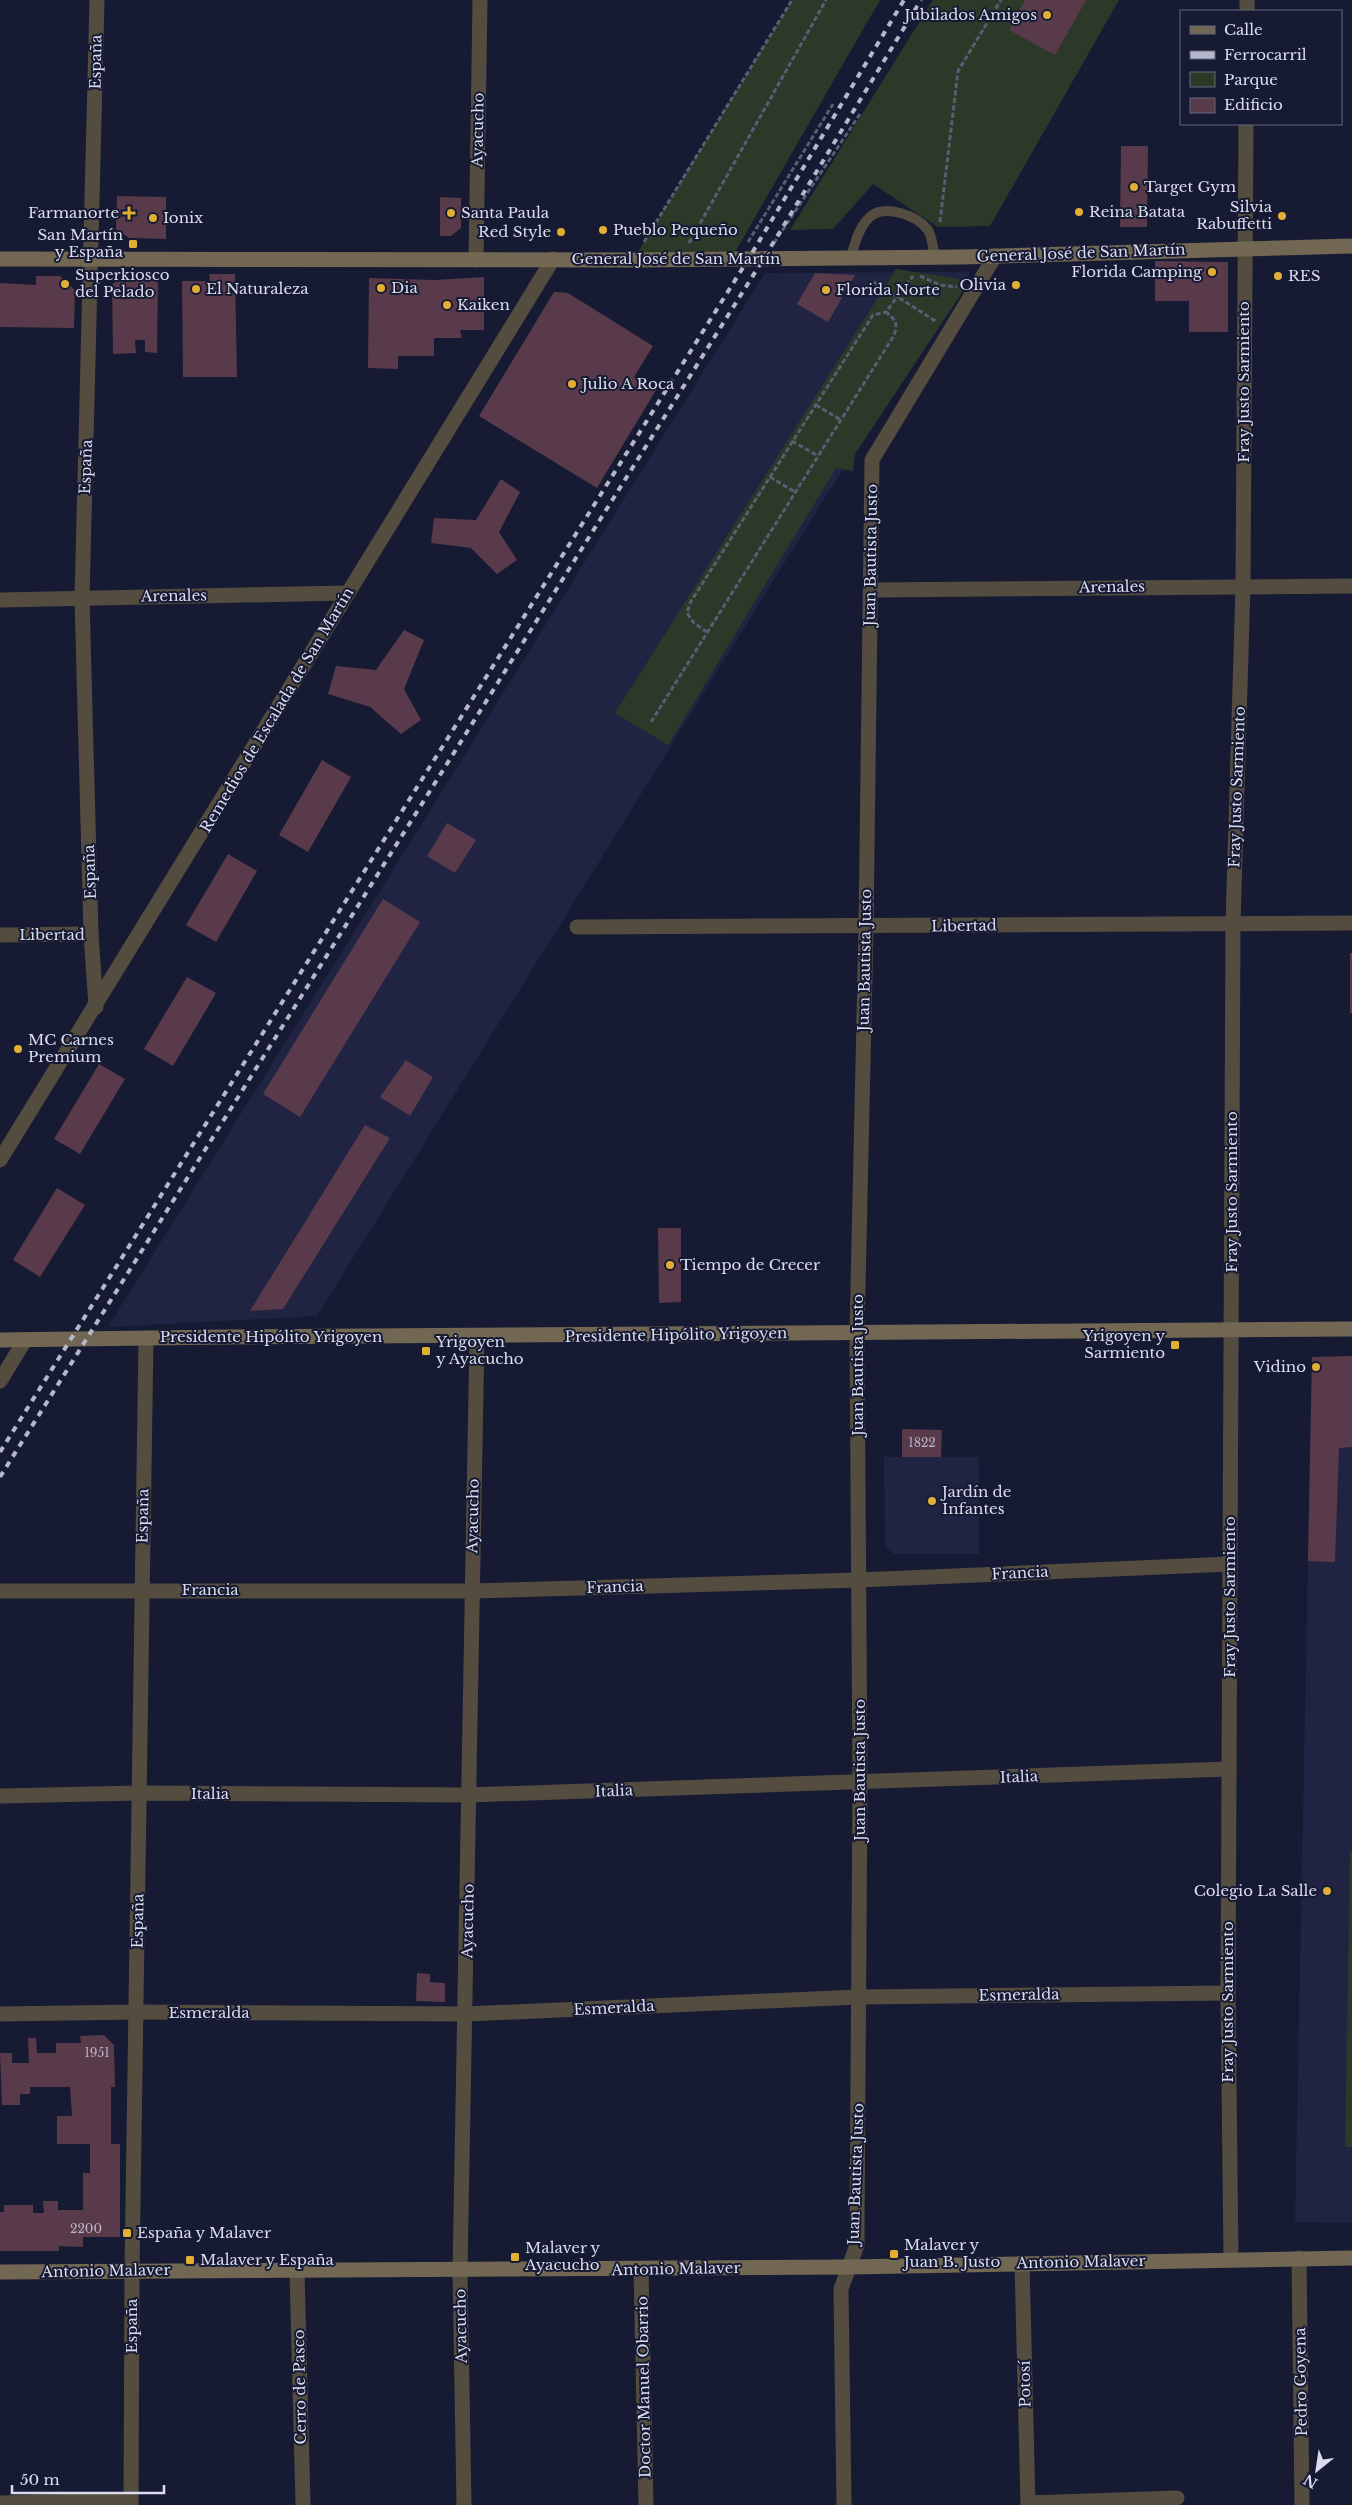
<svg xmlns="http://www.w3.org/2000/svg" width="1352" height="2505" font-family="'Libre Baskerville',serif">
	<rect width="100%" height="100%" fill="#171a33"/>
	<g fill="#202442">
		<path d="M971,272L828,493L317,1316L108,1327L765,273Z"/>
		<path d="M1352,1356V2223L1295,2222L1312,1357Z"/>
		<path d="M884,1457H979V1554H894L885,1545Z"/>
	</g>
	<g fill="#2c3929">
		<path d="M792,0H880L731,259L633,260Z"/>
		<path d="M933,0H1119L990,226L938,227L873,184L833,229L790,230Z"/>
		<path d="M896,269L959,279L963,284V291L855,454L853,471L836,468L668,745L615,713Z"/>
		<path d="M1350,1851H1352V2147H1345Z"/>
	</g>
	<g fill="#583a4a">
		<path d="M1025,0H1086L1055,55L1009,30Z"/>
		<path d="M1121,146H1148L1147,227H1120Z"/>
		<path d="M117,196L166,197V239L129,238L116,229Z"/>
		<path d="M440,197L461,198V228L451,236H440Z"/>
		<path d="M1155,261L1228,262V332H1189V301H1155Z"/>
		<path d="M815,273L855,275L828,322L797,304Z"/>
		<path d="M209,274H235L237,377H183L182,281H210Z"/>
		<path d="M36,276H60L75,290L74,328L0,327V283L36,285Z"/>
		<path d="M484,277V330H460L462,338H434V356H398V369L368,368L369,278L434,280Z"/>
		<path d="M116,281H158L157,353L145,352V340H135L136,353L113,354L112,285Z"/>
		<path d="M554,292L568,293L653,346L634,377L656,390L597,488L479,416Z"/>
		<path d="M501,479L520,492L499,532L517,560L497,574L471,548L431,543L434,518L476,520Z"/>
		<path d="M404,630L424,640L404,689L421,720L401,734L370,707L328,694L336,666L376,670Z"/>
		<path d="M322,760L351,777L308,852L279,835Z"/>
		<path d="M447,823L476,840L455,873L427,856Z"/>
		<path d="M228,854L257,871L216,942L186,925Z"/>
		<path d="M383,899L420,922L300,1117L263,1094Z"/>
		<rect x="1350" y="953" width="2" height="60"/>
		<path d="M187,977L216,993L173,1066L144,1049Z"/>
		<path d="M406,1060L433,1077L410,1116L380,1097Z"/>
		<path d="M99,1064L125,1079L80,1154L54,1139Z"/>
		<path d="M365,1125L390,1138L283,1309L250,1311Z"/>
		<path d="M57,1188L85,1205L40,1277L13,1260Z"/>
		<path d="M658,1228H681V1302L659,1303Z"/>
		<path d="M1352,1356V1447L1339,1448L1335,1562L1308,1561L1312,1357Z"/>
		<path d="M902,1429L942,1430L941,1457H902Z"/>
		<path d="M417,1973L430,1974V1982L445,1983V2002L416,2001Z"/>
		<path d="M104,2035L114,2045L115,2087H111V2144H120V2237H83V2247L59,2246V2251H0V2212H4V2205H33V2213H44L43,2201H58V2210H83V2173H90V2144H57V2116H72L70,2087H30V2094H20V2105H2L0,2053H12V2063H29L28,2038H36L37,2053H56V2043H81L80,2036Z"/>
	</g>
	<g fill="none" stroke-linecap="round" stroke-linejoin="round">
		<g stroke="#595d73" stroke-width="3" stroke-dasharray="5 2.5" stroke-linecap="butt">
			<path d="M940,222L958,71L1001,0"/>
			<path d="M644,242L792,0"/>
			<path d="M748,242L833,104"/>
			<path d="M689,243L826,0"/>
			<path d="M774,243L860,114"/>
			<path d="M920,276L940,285L957,287"/>
			<path d="M874,282L937,322"/>
			<path d="M816,405L841,420"/>
			<path d="M792,441L818,456"/>
			<path d="M770,477L795,492"/>
			<path d="M707,632L694,623L687,613L690,603L873,315L886,312"/>
			<path d="M651,722L893,337C899,325 896,320 886,312L913,276"/>
		</g>
		<path stroke="#534c3f" stroke-width="10" d="M851,257C855,243 859,226 871,216C886,204 918,216 928,230C932,236 933,249 935,257"/>
		<g stroke="#534c3f" stroke-width="15">
			<path d="M1247,11V0"/>
			<path d="M476,260L480,0"/>
			<path d="M871,590L1352,586"/>
			<path d="M0,600L347,593"/>
			<path d="M577,927L1352,923"/>
			<path d="M91,934L82,598L97,0"/>
			<path d="M0,935L91,934L96,1007"/>
			<path d="M0,1160L553,259"/>
			<path d="M0,1381L25,1340"/>
			<path d="M0,1591H472L859,1580L1230,1564"/>
			<path d="M0,1796L139,1793L469,1795L1229,1769"/>
			<path d="M0,2014L137,2012L466,2014L859,1997L1228,1993"/>
			<path d="M1299,2258L1302,2505"/>
			<path d="M1231,2259L1228,1993L1233,924L1243,586L1246,124"/>
			<path d="M1022,2263L1028,2505"/>
			<path d="M641,2269L646,2505"/>
			<path d="M297,2270L303,2505"/>
			<path d="M0,2503L131,2500"/>
			<path d="M1028,2503L1177,2498"/>
			<path d="M131,2505L132,2270L146,1338"/>
			<path d="M464,2505L460,2271L477,1336"/>
			<path d="M844,2505L841,2289L857,2245V2231L860,1783L857,1333L866,927L872,460L995,256"/>
		</g>
		<g stroke="#726752" stroke-width="15">
			<path d="M0,259L633,260L962,257L1352,246"/>
			<path d="M0,1340L224,1337L1352,1329"/>
			<path d="M0,2272L848,2267L1352,2258"/>
		</g>
		<g stroke="#b4b8ca" stroke-width="4" stroke-dasharray="6 6" stroke-linecap="butt">
			<path d="M0,1452L749,258L904,0"/>
			<path d="M0,1477L764,258L921,0"/>
		</g>
	</g>
	<g fill="#e2af34" stroke="#171a33" stroke-width="2">
		<circle cx="1047" cy="15" r="5"/>
		<circle cx="1134" cy="187" r="5"/>
		<circle cx="1079" cy="212" r="5"/>
		<path d="M126.5 205.5h5v5h5v5h-5v5h-5v-5h-5v-5h5z"/>
		<circle cx="451" cy="213" r="5"/>
		<circle cx="1282" cy="216" r="5"/>
		<circle cx="153" cy="218" r="5"/>
		<circle cx="603" cy="230" r="5"/>
		<circle cx="561" cy="232" r="5"/>
		<rect x="128" y="239" width="10" height="10" rx="2.5"/>
		<circle cx="1212" cy="272" r="5"/>
		<circle cx="1278" cy="276" r="5"/>
		<circle cx="65" cy="284" r="5"/>
		<circle cx="1016" cy="285" r="5"/>
		<circle cx="381" cy="288" r="5"/>
		<circle cx="196" cy="289" r="5"/>
		<circle cx="826" cy="290" r="5"/>
		<circle cx="447" cy="305" r="5"/>
		<circle cx="572" cy="384" r="5"/>
		<circle cx="18" cy="1049" r="5"/>
		<circle cx="670" cy="1265" r="5"/>
		<rect x="1170" y="1340" width="10" height="10" rx="2.5"/>
		<rect x="421" y="1346" width="10" height="10" rx="2.5"/>
		<circle cx="1316" cy="1367" r="5"/>
		<circle cx="932" cy="1501" r="5"/>
		<circle cx="1327" cy="1891" r="5"/>
		<rect x="122" y="2228" width="10" height="10" rx="2.5"/>
		<rect x="889" y="2249" width="10" height="10" rx="2.5"/>
		<rect x="510" y="2252" width="10" height="10" rx="2.5"/>
		<rect x="185" y="2255" width="10" height="10" rx="2.5"/>
	</g>
	<g text-anchor="middle" stroke-width="4" stroke-linejoin="round" paint-order="stroke">
		<g font-size="12" fill="#b9b4c5">
			<text x="922" y="1447">1822</text>
			<text x="97" y="2057">1951</text>
			<text x="86" y="2233">2200</text>
		</g>
		<g font-size="15" fill="#d9ddee" stroke="#171a33" text-anchor="start">
			<text x="1037" y="20" text-anchor="end">Jubilados Amigos</text>
			<text x="1144" y="192">Target Gym</text>
			<text x="1272" y="212" text-anchor="end">Silvia<tspan x="1272" dy="17">Rabuffetti</tspan></text>
			<text x="1089" y="217">Reina Batata</text>
			<text x="119" y="218" text-anchor="end">Farmanorte</text>
			<text x="461" y="218">Santa Paula</text>
			<text x="163" y="223">Ionix</text>
			<text x="613" y="235">Pueblo Pequeño</text>
			<text x="551" y="237" text-anchor="end">Red Style</text>
			<text x="123" y="240" text-anchor="end">San Martín<tspan x="123" dy="17">y España</tspan></text>
			<text x="1202" y="277" text-anchor="end">Florida Camping</text>
			<text x="75" y="280">Superkiosco<tspan x="75" dy="17">del Pelado</tspan></text>
			<text x="1288" y="281">RES</text>
			<text x="1006" y="290" text-anchor="end">Olivia</text>
			<text x="391" y="293">Dia</text>
			<text x="206" y="294">El Naturaleza</text>
			<text x="836" y="295">Florida Norte</text>
			<text x="457" y="310">Kaiken</text>
			<text x="582" y="389">Julio A Roca</text>
			<text x="28" y="1045">MC Carnes<tspan x="28" dy="17">Premium</tspan></text>
			<text x="680" y="1270">Tiempo de Crecer</text>
			<text x="1165" y="1341" text-anchor="end">Yrigoyen y<tspan x="1165" dy="17">Sarmiento</tspan></text>
			<text x="436" y="1347">Yrigoyen<tspan x="436" dy="17">y Ayacucho</tspan></text>
			<text x="1306" y="1372" text-anchor="end">Vidino</text>
			<text x="942" y="1497">Jardín de<tspan x="942" dy="17">Infantes</tspan></text>
			<text x="1317" y="1896" text-anchor="end">Colegio La Salle</text>
			<text x="137" y="2238">España y Malaver</text>
			<text x="904" y="2250">Malaver y<tspan x="904" dy="17">Juan B. Justo</tspan></text>
			<text x="525" y="2253">Malaver y<tspan x="525" dy="17">Ayacucho</tspan></text>
			<text x="200" y="2265">Malaver y España</text>
		</g>
		<g font-size="15" fill="#d9ddee" stroke="#171a33">
			<text transform="translate(96 62) rotate(-89)" y="5">España</text>
			<text transform="translate(478 130) rotate(-89)" y="5">Ayacucho</text>
			<text transform="translate(1081 253) rotate(-2)" y="5">General José de San Martín</text>
			<text x="676" y="264">General José de San Martín</text>
			<text transform="translate(1244 382) rotate(-90)" y="5">Fray Justo Sarmiento</text>
			<text transform="translate(86 467) rotate(-88)" y="5">España</text>
			<text transform="translate(871 555) rotate(-89)" y="5">Juan Bautista Justo</text>
			<text transform="translate(1112 587) rotate(-1)" y="5">Arenales</text>
			<text transform="translate(174 596) rotate(-1)" y="5">Arenales</text>
			<text transform="translate(277 710) rotate(-59)" y="5">Remedios de Escalada de San Martín</text>
			<text transform="translate(1237 787) rotate(-88)" y="5">Fray Justo Sarmiento</text>
			<text transform="translate(90 872) rotate(-92)" y="5">España</text>
			<text transform="translate(964 926) rotate(-1)" y="5">Libertad</text>
			<text x="52" y="940">Libertad</text>
			<text transform="translate(865 960) rotate(-89)" y="5">Juan Bautista Justo</text>
			<text transform="translate(1232 1192) rotate(-90)" y="5">Fray Justo Sarmiento</text>
			<text transform="translate(676 1335) rotate(-1)" y="5">Presidente Hipólito Yrigoyen</text>
			<text x="271" y="1342">Presidente Hipólito Yrigoyen</text>
			<text transform="translate(858 1365) rotate(-90)" y="5">Juan Bautista Justo</text>
			<text transform="translate(143 1516) rotate(-89)" y="5">España</text>
			<text transform="translate(473 1516) rotate(-89)" y="5">Ayacucho</text>
			<text transform="translate(1020 1573) rotate(-3)" y="5">Francia</text>
			<text transform="translate(615 1587) rotate(-2)" y="5">Francia</text>
			<text x="210" y="1595">Francia</text>
			<text transform="translate(1230 1597) rotate(-90)" y="5">Fray Justo Sarmiento</text>
			<text transform="translate(860 1770) rotate(-90)" y="5">Juan Bautista Justo</text>
			<text transform="translate(1019 1777) rotate(-2)" y="5">Italia</text>
			<text transform="translate(614 1791) rotate(-2)" y="5">Italia</text>
			<text x="210" y="1799">Italia</text>
			<text transform="translate(138 1921) rotate(-89)" y="5">España</text>
			<text transform="translate(468 1921) rotate(-89)" y="5">Ayacucho</text>
			<text transform="translate(1019 1995) rotate(-1)" y="5">Esmeralda</text>
			<text transform="translate(1228 2002) rotate(-90)" y="5">Fray Justo Sarmiento</text>
			<text transform="translate(614 2008) rotate(-3)" y="5">Esmeralda</text>
			<text x="209" y="2018">Esmeralda</text>
			<text transform="translate(856 2174) rotate(-88)" y="5">Juan Bautista Justo</text>
			<text transform="translate(1081 2262) rotate(-1)" y="5">Antonio Malaver</text>
			<text transform="translate(676 2269) rotate(-1)" y="5">Antonio Malaver</text>
			<text transform="translate(106 2271) rotate(-1)" y="5">Antonio Malaver</text>
			<text transform="translate(132 2326) rotate(-90)" y="5">España</text>
			<text transform="translate(461 2326) rotate(-91)" y="5">Ayacucho</text>
			<text transform="translate(1301 2382) rotate(-91)" y="5">Pedro Goyena</text>
			<text transform="translate(1025 2384) rotate(-91)" y="5">Potosí</text>
			<text transform="translate(300 2387) rotate(-91)" y="5">Cerro de Pasco</text>
			<text transform="translate(644 2387) rotate(-91)" y="5">Doctor Manuel Obarrio</text>
		</g>
	</g>
	<rect x="1180" y="10" width="162" height="115" fill="#171a33" stroke="#65687e"/>
	<rect x="1190" y="26" width="25" height="8" fill="#726752" stroke="#65687e"/>
	<text x="1224" y="35" font-size="15" fill="#d9ddee">Calle</text>
	<rect x="1190" y="51" width="25" height="8" fill="#b4b8ca" stroke="#65687e"/>
	<text x="1224" y="60" font-size="15" fill="#d9ddee">Ferrocarril</text>
	<rect x="1190" y="72" width="25" height="15" fill="#2c3929" stroke="#65687e"/>
	<text x="1224" y="85" font-size="15" fill="#d9ddee">Parque</text>
	<rect x="1190" y="98" width="25" height="15" fill="#583a4a" stroke="#65687e"/>
	<text x="1224" y="110" font-size="15" fill="#d9ddee">Edificio</text>
	<g transform="translate(1317 2470) rotate(210)" stroke="#171a33" stroke-width="4" paint-order="stroke">
	<path d="M0-4L9 19L0 12L-9 19Z" fill="#d9ddee"/>
	<text y="-8" font-size="14" font-weight="bold" text-anchor="middle" fill="#d9ddee">N</text>
	</g>
	<path d="M12 2485v8h152v-8" fill="none" stroke="#d9ddee" stroke-width="2.5"/>
	<text x="20" y="2485" font-size="15" fill="#d9ddee" stroke="#171a33" stroke-width="4" paint-order="stroke">50 m</text>
</svg>
